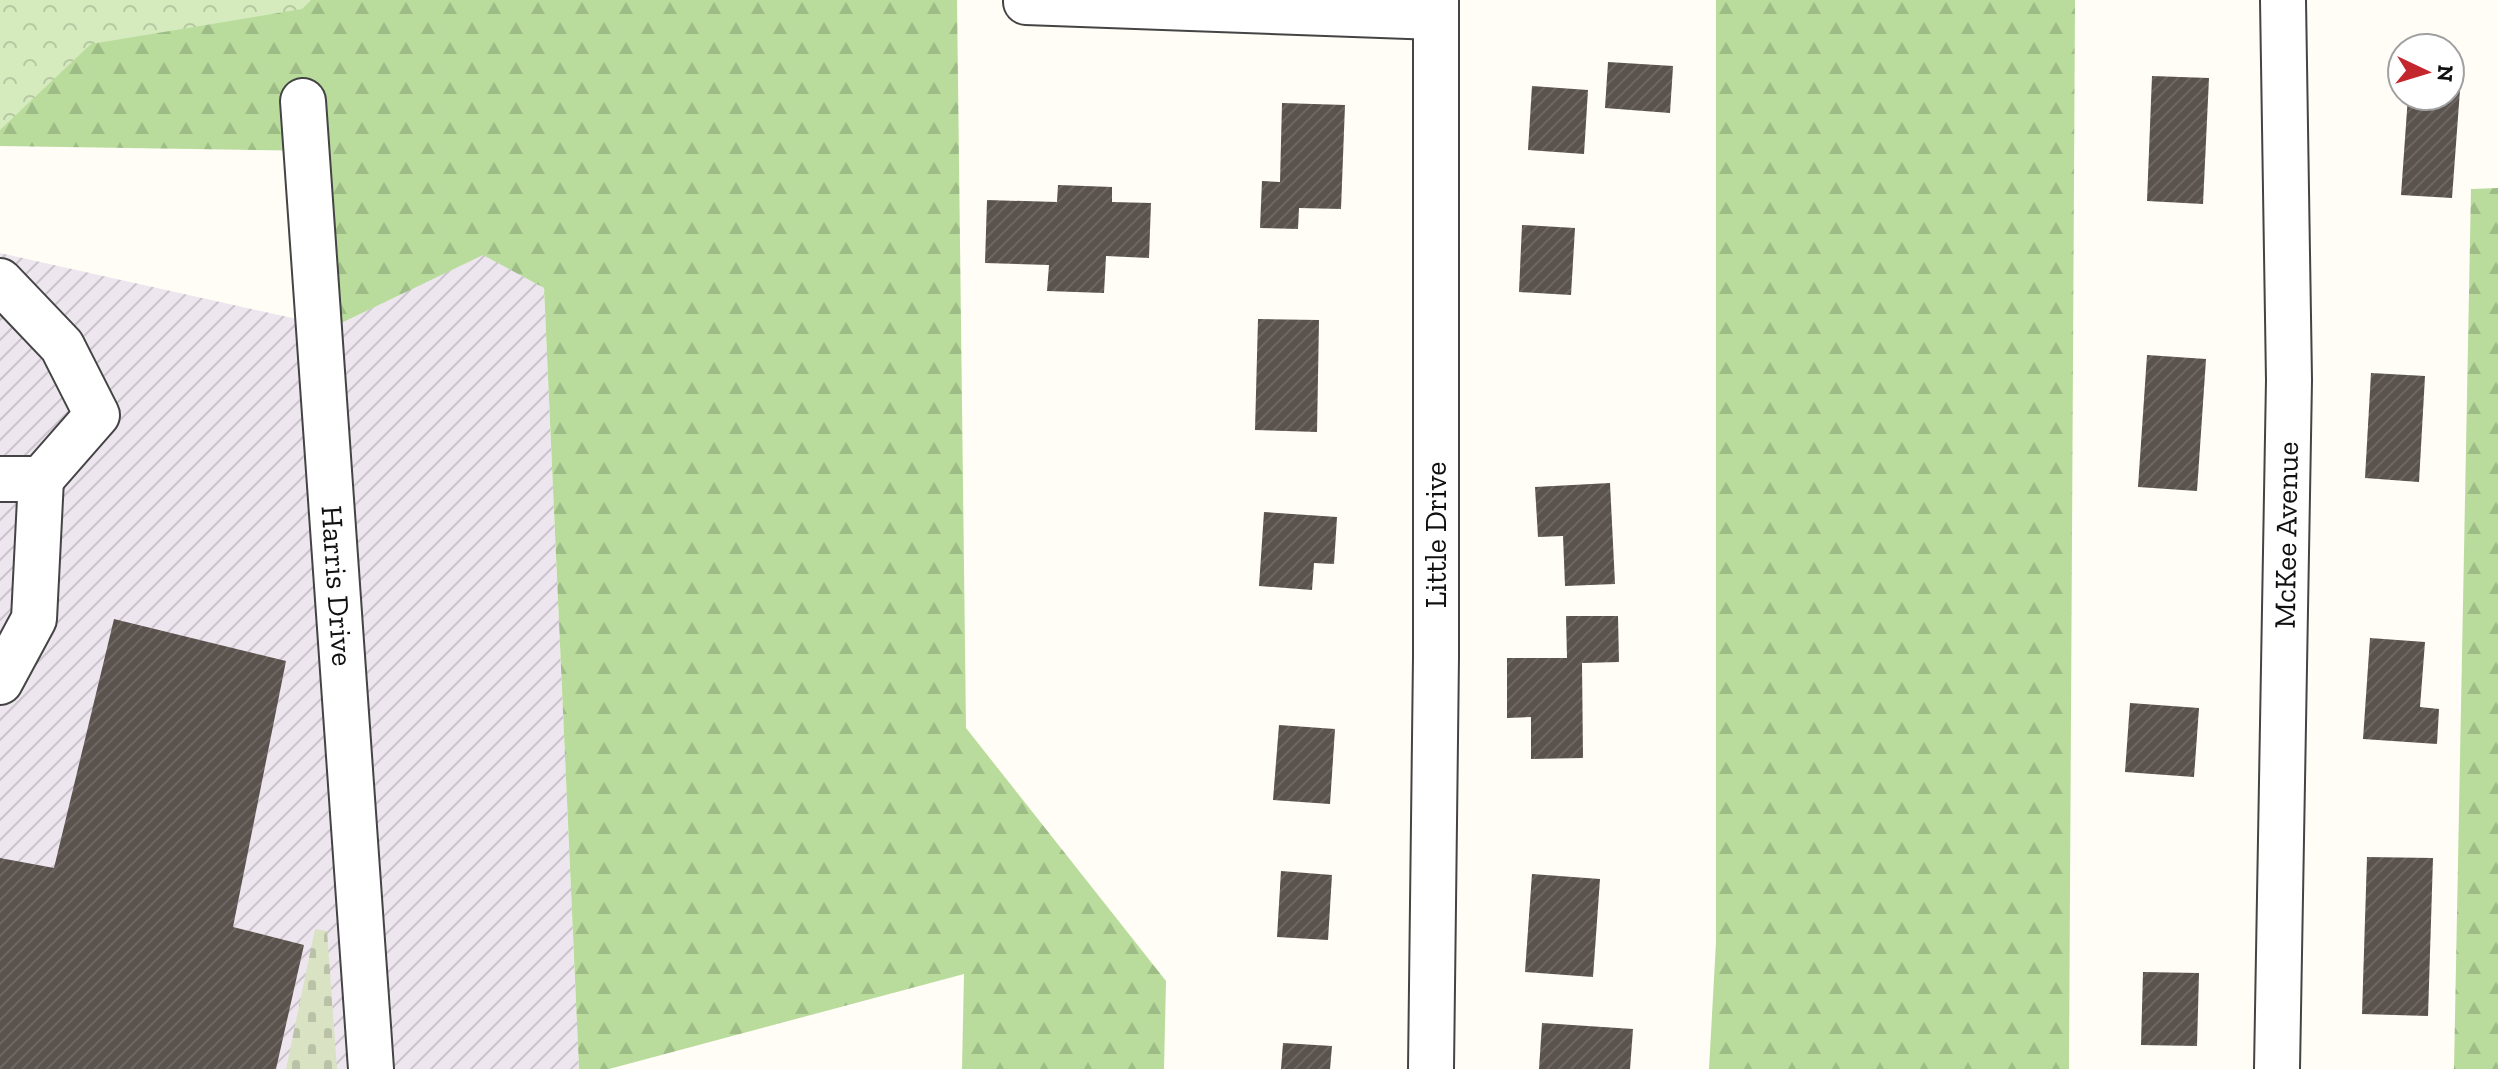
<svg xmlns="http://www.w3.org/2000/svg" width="2498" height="1069" font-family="'Zilla Slab',serif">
	<defs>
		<pattern id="industrial-furrows" width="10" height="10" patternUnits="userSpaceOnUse" patternTransform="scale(2)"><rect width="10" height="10" fill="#eee6ef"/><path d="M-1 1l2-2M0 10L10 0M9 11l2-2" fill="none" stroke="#cbc4cc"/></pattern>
		<pattern id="forest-firs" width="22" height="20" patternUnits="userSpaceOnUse" patternTransform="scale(2)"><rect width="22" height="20" fill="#b9dc9c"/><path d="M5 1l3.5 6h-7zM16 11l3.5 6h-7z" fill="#9ebc85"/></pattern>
		<pattern id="cemetery-stones" width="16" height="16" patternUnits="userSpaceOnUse" patternTransform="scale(2)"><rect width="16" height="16" fill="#d9e3c4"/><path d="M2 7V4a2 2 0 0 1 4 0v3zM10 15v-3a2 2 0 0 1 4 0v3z" fill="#b9c2a7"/></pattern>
		<pattern id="park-crowns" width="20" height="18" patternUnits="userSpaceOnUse" patternTransform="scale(2)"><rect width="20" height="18" fill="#d5ebbd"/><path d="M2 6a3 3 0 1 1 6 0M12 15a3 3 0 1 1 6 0" fill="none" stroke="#b6c8a1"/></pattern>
		<pattern id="building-hatch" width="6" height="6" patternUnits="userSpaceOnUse" patternTransform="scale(2)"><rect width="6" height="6" fill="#5a524d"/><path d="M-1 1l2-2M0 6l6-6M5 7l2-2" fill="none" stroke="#6d6662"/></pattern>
	</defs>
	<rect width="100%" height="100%" fill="#fffdf5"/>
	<path fill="url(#industrial-furrows)" d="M0,253L333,327L483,254L544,288L579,1069H0Z"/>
	<g fill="url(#forest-firs)">
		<path d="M0,0H957L966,728L1166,981L1164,1069H962L964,974L609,1069H579L544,288L483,255L333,327L319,151L0,146Z"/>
		<path d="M1716,0H2075L2069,1069H1709L1716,942Z"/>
		<path d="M2498,188V1069H2454L2471,189Z"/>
	</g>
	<path fill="url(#cemetery-stones)" d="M315,929L327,931L337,1069H286Z"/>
	<path fill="url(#park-crowns)" d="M0,0H311L302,9L91,44L0,130Z"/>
	<g fill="url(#building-hatch)">
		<path d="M1608,62L1673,66L1670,113L1605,108Z"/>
		<path d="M2152,76L2209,78L2203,204L2147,201Z"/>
		<path d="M1532,86L1588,90L1584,154L1528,150Z"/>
		<path d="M2450,90H2460L2452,198L2401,195L2408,96H2450Z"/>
		<path d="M1282,103L1345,105L1341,209L1299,208L1298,229L1260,228L1262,181L1280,182Z"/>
		<path d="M1058,185L1112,187V202L1151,203L1149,258L1106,256L1104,293L1047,291L1049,265L985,263L987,200L1057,202Z"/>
		<path d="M1522,225L1575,228L1571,295L1519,292Z"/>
		<path d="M1258,319L1319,320L1317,432L1255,430Z"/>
		<path d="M2147,355L2206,359L2197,491L2138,487Z"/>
		<path d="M2371,373L2425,376L2419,482L2365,478Z"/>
		<path d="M1610,483L1615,584L1565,586L1563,536L1538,537L1535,487Z"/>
		<path d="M1264,512L1337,517L1334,564L1314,563L1312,590L1259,586Z"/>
		<path d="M1566,616H1618L1619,662L1582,663L1583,758L1531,759V717L1507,718V658H1567Z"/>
		<path d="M114,619L286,661L233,927L304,945L276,1069H0V858L54,868Z"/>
		<path d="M2370,638L2425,642L2420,707L2439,709L2437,744L2363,739Z"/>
		<path d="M2130,703L2199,708L2194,777L2125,772Z"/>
		<path d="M1279,725L1335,729L1330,804L1273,800Z"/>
		<path d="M2367,857L2433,858L2428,1016L2362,1014Z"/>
		<path d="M1281,871L1332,875L1328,940L1277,937Z"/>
		<path d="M1532,874L1600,879L1593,977L1525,972Z"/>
		<path d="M2143,972L2199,973L2197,1046L2141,1045Z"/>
		<path d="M1542,1023L1633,1029L1630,1069H1539Z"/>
		<path d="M1283,1043L1332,1046L1330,1069H1281Z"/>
	</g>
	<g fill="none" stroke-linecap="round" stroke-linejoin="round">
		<defs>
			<g id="minor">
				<path d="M1026,2L1436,17"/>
				<path id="s1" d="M303,101L371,1069"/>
				<path d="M0,281L62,346L97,415L41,479H0"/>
				<path d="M0,682L34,619L41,479"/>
				<path d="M1431,1069L1436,657V0"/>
				<path id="s2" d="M2277,1069L2289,380L2283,0"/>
			</g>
		</defs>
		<use href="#minor" stroke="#444" stroke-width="48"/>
		<use href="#minor" stroke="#fff" stroke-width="44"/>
	</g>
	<g text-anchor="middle" stroke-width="8" stroke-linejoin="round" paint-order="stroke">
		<g font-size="30" fill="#111" stroke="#fff">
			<text transform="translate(1436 535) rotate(-90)" y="10">Little Drive</text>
			<text dy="10" stroke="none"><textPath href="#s2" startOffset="534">McKee Avenue</textPath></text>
			<text dy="10" stroke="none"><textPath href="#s1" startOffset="486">Harris Drive</textPath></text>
		</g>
	</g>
	<g transform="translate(2426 72) rotate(94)"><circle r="38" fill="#ffffff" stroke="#a0a0a0" stroke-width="2"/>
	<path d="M0-6L14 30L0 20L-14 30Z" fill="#c4262e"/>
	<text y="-12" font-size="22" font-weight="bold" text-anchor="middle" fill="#111111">N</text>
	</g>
</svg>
